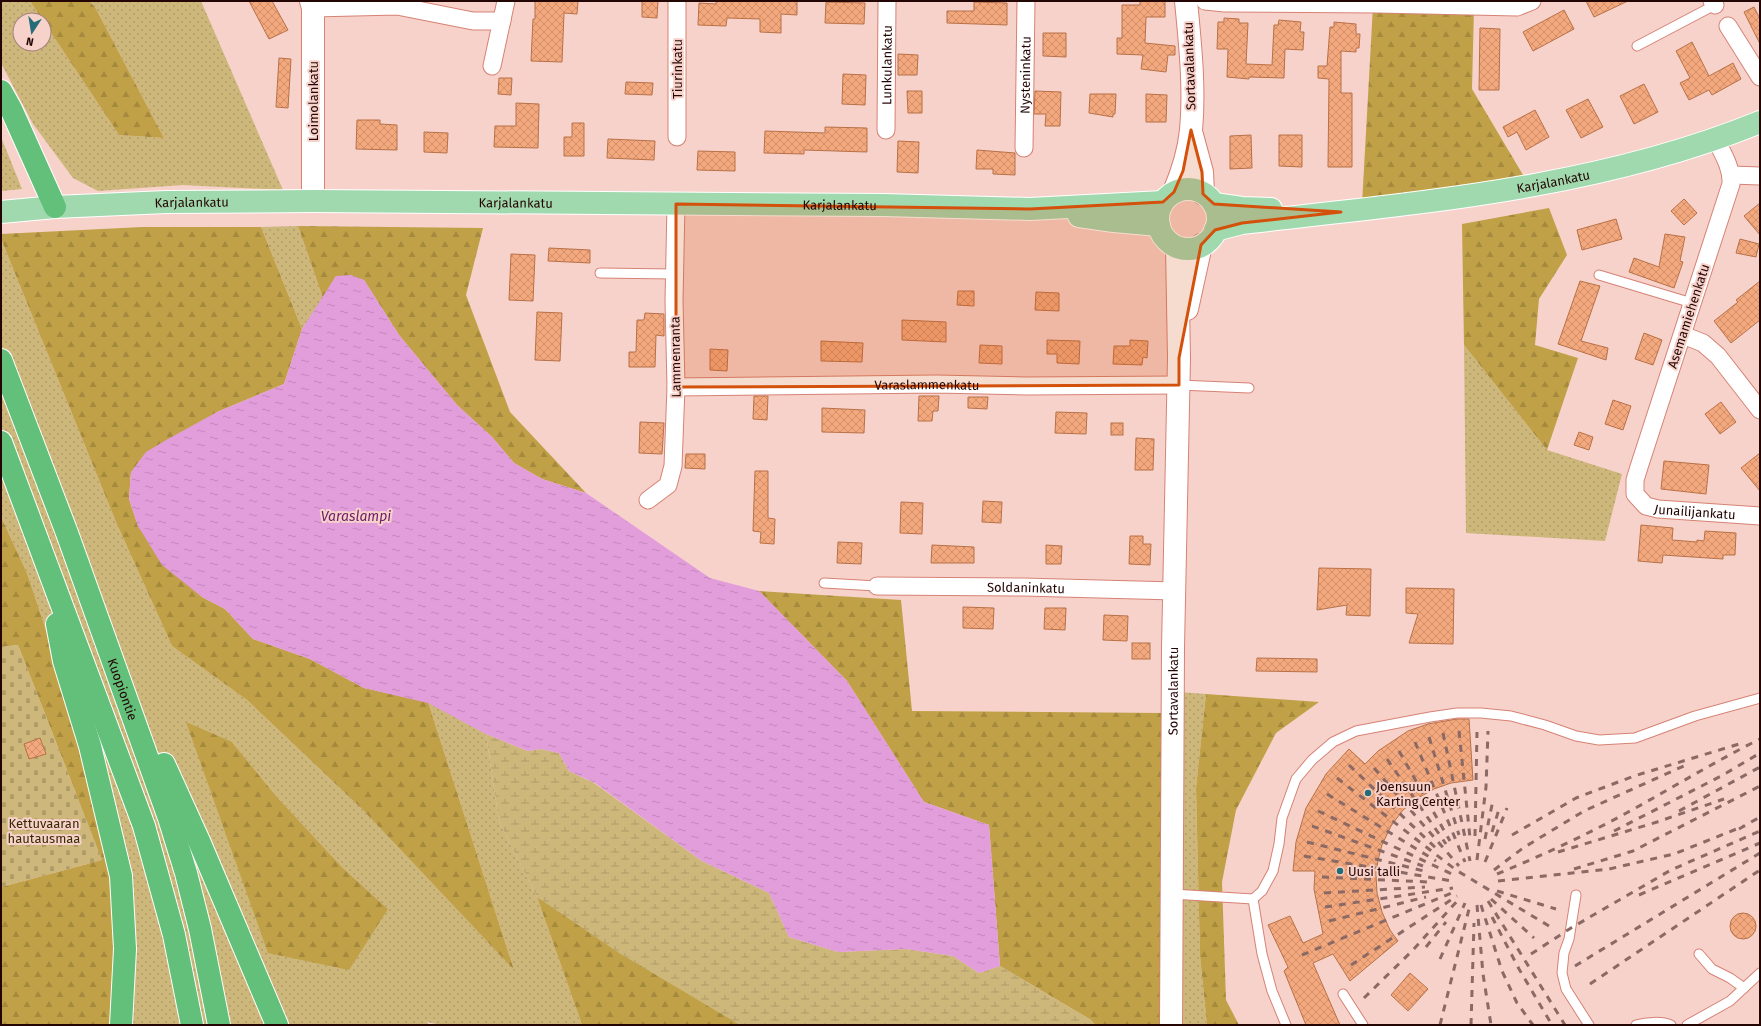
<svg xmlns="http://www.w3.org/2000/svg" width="1761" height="1026" font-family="'Fira Sans',sans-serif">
	<defs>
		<pattern id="grass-dots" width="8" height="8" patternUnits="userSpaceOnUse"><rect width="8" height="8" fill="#cdb77b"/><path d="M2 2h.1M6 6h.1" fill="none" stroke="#b09c69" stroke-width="1.8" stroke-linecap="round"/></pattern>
		<pattern id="forest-firs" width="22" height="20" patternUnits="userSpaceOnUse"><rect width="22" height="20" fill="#c0a147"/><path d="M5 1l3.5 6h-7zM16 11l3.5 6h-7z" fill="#a5893c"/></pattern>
		<pattern id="wetland-marsh" width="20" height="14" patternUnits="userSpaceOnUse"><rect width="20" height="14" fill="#cdb77b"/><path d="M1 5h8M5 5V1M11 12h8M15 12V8" fill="none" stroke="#b09c69"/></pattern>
		<pattern id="cemetery-stones" width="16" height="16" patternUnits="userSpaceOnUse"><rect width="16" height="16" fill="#cdb77b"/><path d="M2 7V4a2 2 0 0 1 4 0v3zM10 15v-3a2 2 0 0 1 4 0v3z" fill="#b09c69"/></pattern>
		<pattern id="water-ripples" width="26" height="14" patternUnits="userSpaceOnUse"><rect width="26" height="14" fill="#e29ddb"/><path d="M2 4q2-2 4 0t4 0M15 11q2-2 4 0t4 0" fill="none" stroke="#c286ba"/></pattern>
		<pattern id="building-cross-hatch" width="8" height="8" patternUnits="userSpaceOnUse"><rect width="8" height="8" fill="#f4a87d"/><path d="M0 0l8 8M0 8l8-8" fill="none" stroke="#d18f6a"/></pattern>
	</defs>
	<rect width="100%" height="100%" fill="#f7d2cb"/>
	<g fill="url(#grass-dots)" fill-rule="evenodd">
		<path d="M1,1H30L43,20H20V44H44V22L119,135L164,138L95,7L89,1H201L283,190L183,185L98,191L73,178L33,124L1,63Z"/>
		<path d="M1,137L22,189L1,191Z"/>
		<path d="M298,226L323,298L302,329L261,227Z"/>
		<path d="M1,239L116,522L172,646L247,700L362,809L514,970L428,702L486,734L499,821L537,897L582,1025H441L427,1022L429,1025H111L57,663L27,573L1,517ZM232,742L277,797L343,868L388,909L268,952Z"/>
		<path d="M1464,345L1547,450L1622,474L1605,541L1466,533Z"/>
		<path d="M1179,692L1206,694L1196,788L1200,956L1207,1025H1163Z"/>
	</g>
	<g fill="url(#forest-firs)">
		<path d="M30,1H89L95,7L164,138L119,135Z"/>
		<path d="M1373,6L1474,8L1472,89L1526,180L1362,204Z"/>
		<path d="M1549,208L1567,255L1539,299L1535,345L1578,358L1547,450L1464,345L1462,224Z"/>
		<path d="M298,226L483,228L466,295L510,412L586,493L542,479L514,463L492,437L457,405L399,335L364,280L336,276L323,298Z"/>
		<path d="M142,227H261L302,329L284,384L217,412L131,472L129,499L138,526L202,597L225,609L253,639L310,659L364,688L428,702L514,970L362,809L247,700L172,646L116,522L1,239V234Z"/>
		<path d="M1,517L27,573L57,663L115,876L118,952L111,1025H1V887L102,860L18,645L1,647Z"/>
		<path d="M759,591L901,600L912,711L1163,713V1025H1095L1091,1020L1000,966L989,825L924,802L847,681Z"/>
		<path d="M1206,694L1319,702L1276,733L1236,810L1222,882L1226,1000L1239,1025H1207L1200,956L1196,788Z"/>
		<path d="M186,722L232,742L277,797L343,868L388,909L349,970L268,953Z"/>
		<path d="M537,897L741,1025H582Z"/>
	</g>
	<path fill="url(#wetland-marsh)" d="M486,734L528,751L541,749L559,753L569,771L594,783L702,861L769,893L789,937L838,952L906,949L953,956L979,973L1000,966L1091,1020L1095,1025H740L619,953L537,897L499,821Z"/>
	<path fill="url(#cemetery-stones)" d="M18,645L102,860L1,887V647Z"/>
	<path fill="url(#water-ripples)" d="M351,275L364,280L399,335L457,405L492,437L514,463L542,479L586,493L710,578L759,591L847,681L924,802L989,825L1000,966L979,973L953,956L906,949L838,952L789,937L769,893L702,861L595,783L569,771L559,753L541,749L528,751L486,734L428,703L364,688L310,659L253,639L225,609L202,597L162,565L138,526L129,499L131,472L146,452L168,439L217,412L284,384L302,329L336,276Z"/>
	<g fill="url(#building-cross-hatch)" stroke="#b87147">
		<path d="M249,1H272L288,30L269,39Z"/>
		<path d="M535,1H578L577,14L564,13L562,62L531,61L533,19H535Z"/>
		<path d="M642,1H658L657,18L642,17Z"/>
		<path d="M716,1H797V15L781,14V33L760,32V19L727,18L726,26L698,25L699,3L716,4Z"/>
		<path d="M1140,1H1165V17H1146L1145,43L1175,46V55H1168L1166,72L1141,69L1143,55L1117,54V38H1122V5H1140Z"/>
		<path d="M1586,1H1628L1594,17Z"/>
		<path d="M826,2L865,3L864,24L825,23Z"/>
		<path d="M974,2L1007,3V25L947,23V11H974Z"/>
		<path d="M1754,7L1760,19V44L1744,12Z"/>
		<path d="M1564,10L1574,29L1533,51L1523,32Z"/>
		<path d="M1224,18L1239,19V23H1248L1246,64L1272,65L1274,25H1278L1279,20L1301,22L1300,32H1304L1303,50L1285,49L1284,78L1249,77V79L1227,77L1228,49H1217L1218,22H1224Z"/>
		<path d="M1334,22L1356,24V34H1360L1359,48H1356V52L1341,51V93H1352V167H1328L1329,79L1318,78V66H1327L1330,27H1334Z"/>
		<path d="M1480,28L1500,29L1499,90H1479Z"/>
		<path d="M1043,33H1066V57L1043,56Z"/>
		<path d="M1692,42L1709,76L1733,63L1741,79L1712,95L1709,90L1689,100L1680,83L1690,78L1676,51Z"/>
		<path d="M898,54L918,55L917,75H898Z"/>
		<path d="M279,58L291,59L288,108L276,107Z"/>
		<path d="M843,74L866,75L865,105L842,104Z"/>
		<path d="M499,78H512L511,95L498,94Z"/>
		<path d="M626,82L653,83L652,95L625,94Z"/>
		<path d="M1644,84L1658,112L1634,124L1620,96Z"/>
		<path d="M907,91H922V113H908Z"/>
		<path d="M1035,91L1061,92L1060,126H1045L1046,114H1034Z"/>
		<path d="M1090,94H1116L1115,114H1113V117L1089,113Z"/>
		<path d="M1146,94L1167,95L1166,122H1146Z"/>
		<path d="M1588,99L1603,127L1581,138L1566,110Z"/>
		<path d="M516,103L539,104L538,148L494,147L495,126H516Z"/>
		<path d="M1535,110L1549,137L1526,150L1517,132L1508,137L1503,127Z"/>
		<path d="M357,120H380V124L397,125V150L356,149Z"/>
		<path d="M572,123H584V156H564V137H572Z"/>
		<path d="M825,127L867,128V152L804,150V154L764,153L765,131L825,133Z"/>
		<path d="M424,132L448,133L447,153L424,152Z"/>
		<path d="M1251,135L1252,168L1230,169V136Z"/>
		<path d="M1279,135H1302V167L1279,166Z"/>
		<path d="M608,139L655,141L654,160L607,158Z"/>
		<path d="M898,141L919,142L918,173L897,172Z"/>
		<path d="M977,150L1015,153V175L993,174V169H976Z"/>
		<path d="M698,151L735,152V171L697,170Z"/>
		<path d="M1684,199L1697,213L1684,225L1671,211Z"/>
		<path d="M1760,203V235L1744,216Z"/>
		<path d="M1616,219L1622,239L1582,250L1577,230Z"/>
		<path d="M1665,234L1685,237L1680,261L1683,262L1674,288L1629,272L1634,258L1659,267Z"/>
		<path d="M1740,239L1759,244L1756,257L1736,253Z"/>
		<path d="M549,248L590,250V263L548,261Z"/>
		<path d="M511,254L535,255L533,301L509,300Z"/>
		<path d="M1580,281L1600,286L1581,341L1608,348L1606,360L1558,344Z"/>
		<path d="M1760,281V320L1731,343L1714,321L1738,302L1736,300Z"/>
		<path d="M958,291H974V306L957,305Z"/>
		<path d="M1036,292L1059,293V311L1035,310Z"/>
		<path d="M537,312L562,313L560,361L535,360Z"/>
		<path d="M645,313L664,314V336L656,335L655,367H629V352H636L637,320H644Z"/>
		<path d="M902,320L946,322V342L902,340Z"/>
		<path d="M1644,333L1662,340L1653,365L1635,359Z"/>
		<path d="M1047,340L1080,341L1079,364L1057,363V354H1047Z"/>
		<path d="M1130,340L1148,341L1147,358L1143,357L1142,365L1113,364L1114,346H1130Z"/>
		<path d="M821,341L863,343L862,362L821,361Z"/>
		<path d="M980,345L1002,346V364L979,363Z"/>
		<path d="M710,349L728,350L727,371L710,370Z"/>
		<path d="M754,396H768L767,420L753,419Z"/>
		<path d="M919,396H939L938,411H933L932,421H918Z"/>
		<path d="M968,397H988L987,409L968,408Z"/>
		<path d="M1613,400L1631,406L1623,430L1605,424Z"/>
		<path d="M1721,402L1736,422L1720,434L1705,414Z"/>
		<path d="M822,408L865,410L864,433L822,432Z"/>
		<path d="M1056,412L1087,413L1086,434L1055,433Z"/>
		<path d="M640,422L664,423L662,454L639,453Z"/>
		<rect x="1111" y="423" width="12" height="12"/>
		<path d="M1579,432L1593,437L1589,450L1574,445Z"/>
		<path d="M1136,438L1154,439L1153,470H1135Z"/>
		<path d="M1760,453V491L1741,468Z"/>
		<path d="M686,454H705V469L685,468Z"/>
		<path d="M1664,461L1709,465L1706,494L1661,489Z"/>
		<path d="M755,471H768V518L775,519L774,544L760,543L761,532L753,531Z"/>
		<path d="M983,501L1002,502L1001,523L982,522Z"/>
		<path d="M901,502L923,503L922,534L900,533Z"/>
		<path d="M1641,525L1673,528L1672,540L1697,542V540L1704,541L1705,531L1736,533L1735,555H1723V559L1663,555L1662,563L1638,561Z"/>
		<path d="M1130,536H1143V544H1151L1150,565L1129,564Z"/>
		<path d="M838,542L862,543L861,564L837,563Z"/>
		<path d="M932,545L974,547V563H931Z"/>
		<path d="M1046,545L1062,546L1061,564H1046Z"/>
		<path d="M1319,568L1371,569L1370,616L1346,615L1347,605L1317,610Z"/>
		<path d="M1406,588L1454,589L1453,644L1409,643L1418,614L1406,613Z"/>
		<path d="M963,607L994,608L993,629L963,628Z"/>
		<path d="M1045,608H1066L1065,630L1044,629Z"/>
		<path d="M1104,615L1128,616L1127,641L1103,640Z"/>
		<rect x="1132" y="643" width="18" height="16"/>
		<path d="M1257,658L1317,659V672L1256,671Z"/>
		<path d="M1457,719H1469L1473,780L1451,783L1434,789L1418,798L1403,810L1391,826L1382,845L1378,860L1376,875L1377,893L1382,912L1390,930L1398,941L1350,981L1333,954L1313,963L1340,1025H1306L1284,971L1288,967L1268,925L1290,916L1303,943L1323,934L1314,889L1315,871H1293L1296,842L1306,808L1326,774L1349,749L1365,764L1378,751L1408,731L1428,724Z"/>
		<path d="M40,738L46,754L29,759L24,744Z"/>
		<circle cx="1743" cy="926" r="13"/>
		<path d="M1410,973L1428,989L1408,1011L1391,995Z"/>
	</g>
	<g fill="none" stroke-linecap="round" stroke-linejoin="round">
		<defs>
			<g id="lane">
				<path d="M1637,46L1715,5"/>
				<path d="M600,273L674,274"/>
				<path d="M1599,275L1692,303"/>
				<path d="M1179,385L1249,388"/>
				<path d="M824,583L877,586"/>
				<path d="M1172,894L1253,899L1262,891L1273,871L1279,844L1282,818L1296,779L1312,760L1333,742L1356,731L1430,717L1457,713H1481L1511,716L1545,725L1576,736L1599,740L1635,738L1695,716L1760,698"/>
				<path d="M1576,895L1569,939L1564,953L1562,973L1566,989L1589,1025"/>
				<path d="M1253,899L1262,954L1272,991L1286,1025"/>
				<path d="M1699,954L1712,969L1730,978L1744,988"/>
				<path d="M1343,994L1363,1025"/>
				<path d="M1636,1025C1646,1022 1662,1021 1671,1025"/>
				<path d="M1687,1025L1730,1001L1760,973"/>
			</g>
			<g id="street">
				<path d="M677,1V137"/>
				<path d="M1205,1L1225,3L1378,4L1517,7L1532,1"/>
				<path d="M1712,1L1715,5"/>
				<path d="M313,8L397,6L473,21H502"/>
				<path d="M1728,26L1760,77"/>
				<path d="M492,66L506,1"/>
				<path id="s1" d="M886,130L887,1"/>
				<path id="s2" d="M1716,140C1723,154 1732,168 1731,184L1639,467L1635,480V494L1646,506L1658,509L1760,516"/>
				<path id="s3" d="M1024,148L1026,1"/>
				<path d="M1731,175L1760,176"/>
				<path d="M1683,335L1703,343L1718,356L1760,410"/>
				<path id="s4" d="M676,387L936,384L1026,386L1179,385"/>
				<path d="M648,500L668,485L673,466L676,387L674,301L676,204"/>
				<path id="s5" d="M877,586L1023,587L1175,591"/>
			</g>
			<g id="secondary">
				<path d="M311,1L313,8V201"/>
				<path d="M1192,135L1202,172L1203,194"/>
				<path d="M1174,192C1182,173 1189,151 1191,130C1195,88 1190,43 1186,1"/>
				<path d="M1187,309L1201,245"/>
				<path id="s6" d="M1171,1025L1173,648L1179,358L1177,247"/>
			</g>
			<g id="primary">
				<circle cx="1188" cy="219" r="30"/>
				<path d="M1214,204L1242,208L1271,209"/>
				<path id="s7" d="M1,212L55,207L166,202L313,201L883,205L1030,209L1163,202"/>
				<path d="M1079,216L1114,221L1159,225"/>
				<path id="s8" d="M1215,230L1242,223C1416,203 1596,189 1760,122"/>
			</g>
			<g id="highway">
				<path d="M1,91L11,109L55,207"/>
				<path id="s9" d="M1,360L67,533L169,818L186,873L200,929L219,1025"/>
				<path d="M1,442L144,826L174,935L192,1025"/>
				<path d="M57,624L64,661L90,746L121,876L125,949L121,1025"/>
				<path d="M164,764L199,841L277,1025"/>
			</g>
		</defs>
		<use href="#lane" stroke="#d68274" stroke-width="11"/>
		<use href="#street" stroke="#d68274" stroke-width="19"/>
		<use href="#secondary" stroke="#d68274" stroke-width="24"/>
		<use href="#primary" stroke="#fff" stroke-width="24"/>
		<use href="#highway" stroke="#fff" stroke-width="24"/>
		<use href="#lane" stroke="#fff" stroke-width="9"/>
		<use href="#street" stroke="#fff" stroke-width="17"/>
		<use href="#secondary" stroke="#fff" stroke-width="22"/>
		<use href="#primary" stroke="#a1d9af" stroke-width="22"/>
		<use href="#highway" stroke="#62c07a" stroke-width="22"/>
		<g stroke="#8b6965" stroke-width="3" stroke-dasharray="7 7" stroke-linecap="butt">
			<path d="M1459,731L1470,838"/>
			<path d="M1443,733L1470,861"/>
			<path d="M1429,737L1459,835"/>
			<path d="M1415,742L1465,862"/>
			<path d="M1399,751L1450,841"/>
			<path d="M1387,759L1446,844"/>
			<path d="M1349,765L1440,852"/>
			<path d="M1374,768L1459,866"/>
			<path d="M1337,778L1456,870L1549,926"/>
			<path d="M1327,794L1436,861"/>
			<path d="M1318,811L1454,875"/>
			<path d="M1679,811L1760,767"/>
			<path d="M1312,826L1423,866"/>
			<path d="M1739,829L1760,817"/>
			<path d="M1614,831L1723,775L1760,753"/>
			<path d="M1492,832L1500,806"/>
			<path d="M1512,835L1576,798L1634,776L1739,744"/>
			<path d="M1475,836L1477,732"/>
			<path d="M1485,839L1493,800"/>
			<path d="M1307,842L1424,871"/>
			<path d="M1558,852L1657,822L1724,799"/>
			<path d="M1304,856L1452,881"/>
			<path d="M1477,860L1486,787L1488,731"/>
			<path d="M1485,862L1507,808"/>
			<path d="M1574,869L1633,851L1760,786"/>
			<path d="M1494,870L1523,848L1584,811L1686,765"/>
			<path d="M1497,874C1548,853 1599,829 1648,801C1685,780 1722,758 1760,739"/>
			<path d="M1322,877L1428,882"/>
			<path d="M1498,881L1609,869L1674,854L1744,826"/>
			<path d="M1497,891L1556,909"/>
			<path d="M1324,893L1425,887"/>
			<path d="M1639,895L1760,843"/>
			<path d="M1491,899L1534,938"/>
			<path d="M1488,901L1565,1025"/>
			<path d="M1477,905L1483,974L1491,1025"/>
			<path d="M1481,905L1502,971L1517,1003L1533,1025"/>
			<path d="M1325,907L1453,888"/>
			<path d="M1492,917L1519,969L1552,1025"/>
			<path d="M1329,921L1426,897"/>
			<path d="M1426,947L1446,922"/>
			<path d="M1531,954L1571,928L1671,870L1760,831"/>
			<path d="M1302,955L1454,892"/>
			<path d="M1440,959L1465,903"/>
			<path d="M1351,965L1457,896"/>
			<path d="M1575,966L1760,853"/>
			<path d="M1590,984L1760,870"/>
			<path d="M1364,998L1412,951L1459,899"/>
			<path d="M1440,1025L1470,905"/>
			<path d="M1471,1025L1474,923"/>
		</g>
	</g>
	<path fill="#d4510b" fill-opacity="0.2" stroke="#d4510b" stroke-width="3" stroke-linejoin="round" d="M1191,130L1202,172L1203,194L1214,204L1341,212L1242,223L1215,230L1201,245L1179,358V385L676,387V204L1030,209L1163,202L1174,192L1183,171Z"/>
	<g fill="#246c78" stroke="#f7d2cb" stroke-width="1.5">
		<circle cx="1368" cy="793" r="4"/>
		<circle cx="1340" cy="871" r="4"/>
	</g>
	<g text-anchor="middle" stroke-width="4" stroke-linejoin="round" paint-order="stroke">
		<g font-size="13" fill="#230503" stroke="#f7d2cb">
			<text dy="5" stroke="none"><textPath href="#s1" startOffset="65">Lunkulankatu</textPath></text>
			<text transform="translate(1189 66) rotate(-92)" y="5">Sortavalankatu</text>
			<text transform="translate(677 69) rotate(-90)" y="5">Tiurinkatu</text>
			<text dy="5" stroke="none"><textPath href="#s3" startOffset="73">Nysteninkatu</textPath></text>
			<text transform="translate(313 101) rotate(-90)" y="5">Loimolankatu</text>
			<text dy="5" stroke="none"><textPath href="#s8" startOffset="342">Karjalankatu</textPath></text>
			<text dy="5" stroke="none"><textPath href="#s7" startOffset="515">Karjalankatu</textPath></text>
			<text dy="5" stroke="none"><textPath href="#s7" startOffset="191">Karjalankatu</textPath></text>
			<text dy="5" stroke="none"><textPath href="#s7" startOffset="839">Karjalankatu</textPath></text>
			<text transform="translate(1688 316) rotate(-72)" y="5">Asemamiehenkatu</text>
			<text transform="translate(675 357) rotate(-91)" y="5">Lammenranta</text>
			<text dy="5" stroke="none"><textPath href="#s4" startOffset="251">Varaslammenkatu</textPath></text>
			<text dy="5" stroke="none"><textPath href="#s2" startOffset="438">Junailijankatu</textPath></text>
			<text dy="5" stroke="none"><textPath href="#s5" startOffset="149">Soldaninkatu</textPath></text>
			<text dy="5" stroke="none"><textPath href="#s9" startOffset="351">Kuopiontie</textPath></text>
			<text dy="5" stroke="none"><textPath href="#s6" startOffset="334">Sortavalankatu</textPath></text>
		</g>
		<g font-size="13" fill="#230503" stroke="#f7d2cb" text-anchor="start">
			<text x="1376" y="791">Joensuun<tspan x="1376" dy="15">Karting Center</tspan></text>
			<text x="1348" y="876">Uusi talli</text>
		</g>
		<g font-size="13" fill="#372a02" stroke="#f7d2cb">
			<text x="44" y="828">Kettuvaaran<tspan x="44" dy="15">hautausmaa</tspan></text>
		</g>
		<g font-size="14" font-style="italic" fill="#6c1c68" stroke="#f7d2cb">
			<text x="356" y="521">Varaslampi</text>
		</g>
	</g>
	<rect width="1761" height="1026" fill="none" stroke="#230503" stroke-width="4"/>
	<g transform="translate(32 32) rotate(192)"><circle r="19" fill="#f7d2cb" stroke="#a2807b"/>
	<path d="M0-3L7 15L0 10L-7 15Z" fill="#246c78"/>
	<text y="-6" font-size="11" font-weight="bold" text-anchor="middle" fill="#230503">N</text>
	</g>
</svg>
